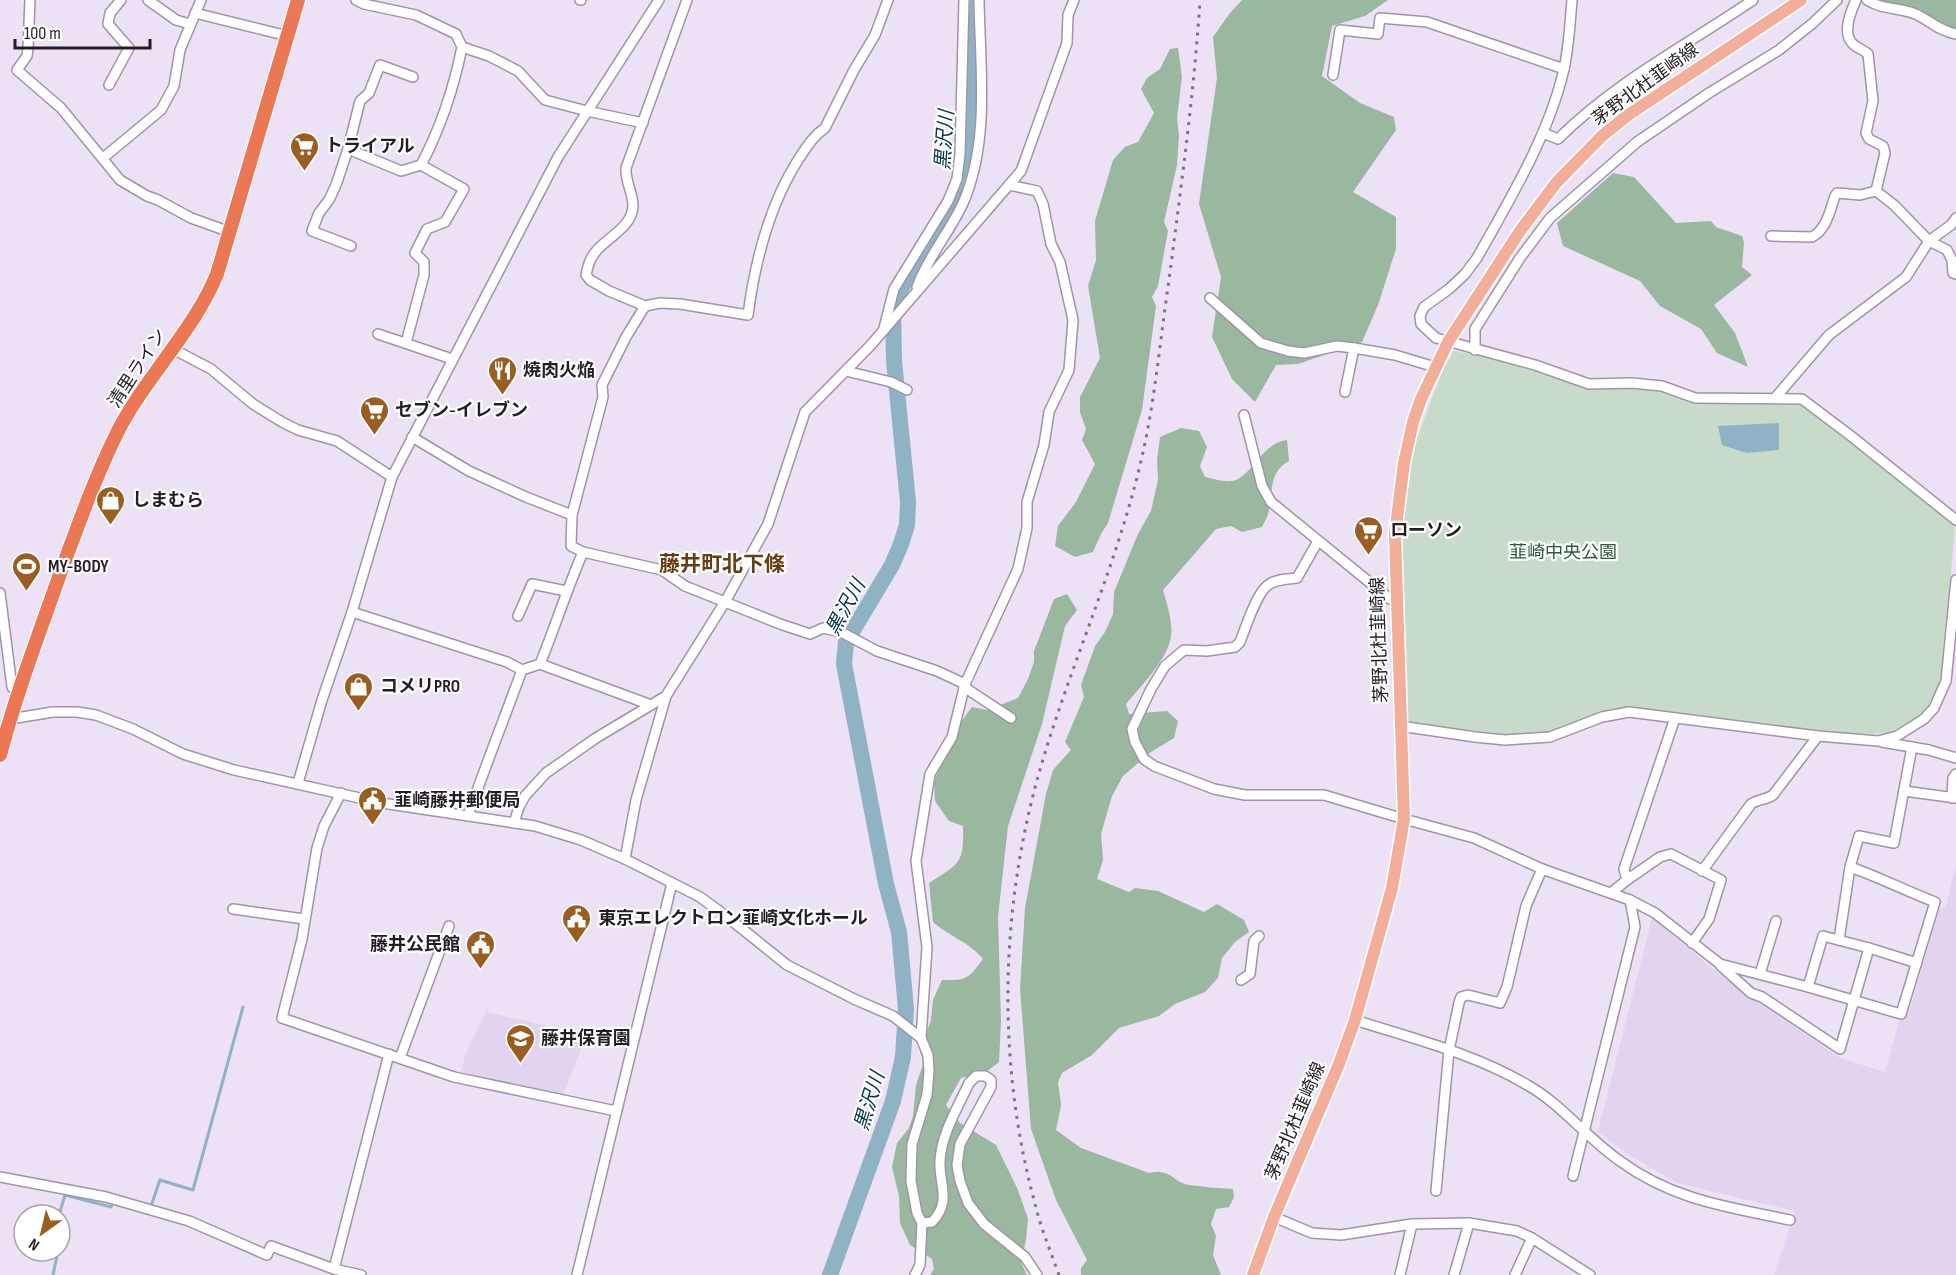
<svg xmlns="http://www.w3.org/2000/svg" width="1956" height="1275" font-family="'Sofia Sans Condensed','Noto Sans JP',sans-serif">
	<rect width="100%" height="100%" fill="#ede1f6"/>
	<g fill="#e2d3ee">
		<path d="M1956,864V1275H1774L1795,1211L1677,1183L1629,1155L1598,1132L1652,918L1746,996L1758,1001L1840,1058L1885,1072L1899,1022L1910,1009L1939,910L1946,906Z"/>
		<path d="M486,1012L587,1035L563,1095L461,1072L466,1053Z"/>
	</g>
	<path fill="#c8dbcb" d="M1453,351L1494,358L1593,389L1626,386L1658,391L1689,403L1773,402L1799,403L1955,525L1942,679L1931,704L1920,716L1906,726L1890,732L1865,735L1783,727L1639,709L1619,708L1550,732L1515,735L1474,733L1404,722L1397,539L1407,465L1441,374Z"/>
	<g fill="#9ab79f">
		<path d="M1242,0H1388L1365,16L1332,26L1322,76L1360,103L1394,117L1396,130L1353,192L1396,217V249L1378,305L1362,342L1298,364L1276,365L1255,402L1232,379L1212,337L1221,277L1199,204L1217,78L1213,37L1230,13Z"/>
		<path d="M1876,0H1956V34Z"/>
		<path d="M1178,48L1182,77L1177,118L1179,136L1177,165L1164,222L1168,231L1158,286L1152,297L1156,306L1142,410L1108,523L1101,534L1093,552L1075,557L1055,546L1058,526L1076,502L1095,464L1082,440L1086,429L1080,412V397L1100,358L1088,286L1096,260L1095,221L1113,160L1125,147L1138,142L1154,113L1141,89L1147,78L1160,69L1170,49Z"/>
		<path d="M1613,173L1634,177L1676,223L1711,221L1716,227L1742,236L1744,242L1742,267L1752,275L1714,305L1735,333L1748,367L1717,353L1701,329L1660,306L1640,281L1563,246L1557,223Z"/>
		<path d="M1181,428L1199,431L1207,447L1200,466L1205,477C1214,479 1229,484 1238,479C1256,469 1263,443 1287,440L1289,461C1267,473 1274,494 1268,514C1267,518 1264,523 1262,527L1242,532L1231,526L1216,529L1163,590C1167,605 1173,621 1171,637C1167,660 1141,686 1126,704L1129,714L1167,711L1178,721L1174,738L1151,752L1123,776L1112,796L1101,834L1103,860L1097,879L1129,892L1135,888L1158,891L1204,912L1217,904L1244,920L1249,932L1235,942L1222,958L1218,978L1205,992L1175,1004L1159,1016L1119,1028L1092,1055L1062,1073L1058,1082L1061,1105L1056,1130L1081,1148L1149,1173C1171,1168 1173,1182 1189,1185C1204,1187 1218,1188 1233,1189L1234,1197L1229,1207L1216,1209L1211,1224L1216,1236L1213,1255L1221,1275H1081V1268L1087,1260L1056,1200L1031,1129L1020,989L1025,908L1046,794L1053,770L1071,750L1065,742L1084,697L1081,685L1095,646L1105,632L1113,614L1114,592L1138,534L1151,511L1158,480L1157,460L1160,437Z"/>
		<path d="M1067,594L1077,610L1065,626L1042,724L1008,826L998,917L1001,1021L999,1062L986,1072L961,1078L946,1105L960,1123L996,1145L1018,1190L1028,1219L1026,1240L1021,1262L1027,1275H930L934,1269L932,1259L910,1245L900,1223L899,1196L892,1167L897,1143L909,1128L913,1116L916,1085L924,1061L920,1052L931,1020L933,1000L942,980C967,981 969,978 983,959C968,941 950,937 933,922L929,883C960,863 964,864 963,826L949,821L935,801L934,781L961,722L972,707L987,710L1018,698L1028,679L1034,662V651L1054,599Z"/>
	</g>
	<path fill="#8fb2c4" d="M1779,423V450L1747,453L1722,445L1718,426Z"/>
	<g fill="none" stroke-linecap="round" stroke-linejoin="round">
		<g stroke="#8fb2c4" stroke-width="3">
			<path d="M148,1205L151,1206L160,1180L193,1190L243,1007"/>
			<path d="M59,1215L65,1195L111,1207L114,1200"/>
			<path d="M53,1275L58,1251"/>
		</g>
		<path stroke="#8fb2c4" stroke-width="16" d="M830,1275L893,1101L903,1057L906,1009L899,932L886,884L844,664L846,642L892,565L901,544L907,525L908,502L894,361L893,305L909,273L963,182L968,156L969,0"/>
		<defs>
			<g id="minor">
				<path d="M30,0L28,48L27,56L17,70L61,108L120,180L147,196L158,200L191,218L230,232"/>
				<path d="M148,0L176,20L190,24"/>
				<path d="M356,0L364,4L416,15L456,34L462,47L489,56L518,71L545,100L587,111L643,123"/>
				<path d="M580,0H581"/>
				<path d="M687,0L626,168C625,181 633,193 633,206C632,231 598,240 590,261C588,265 587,271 586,275L590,280L609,291L645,306L660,303L680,304L748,315C755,261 769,206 798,160C806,148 813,136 825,128L854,70L875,35L888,0"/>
				<path d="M1572,0C1570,23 1569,46 1564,69C1549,135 1510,199 1477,258L1465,274L1449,289L1424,307L1420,316L1421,324L1436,338L1535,365L1589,384L1632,383L1662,386L1695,398L1802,399L1851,436L1956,520"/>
				<path d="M1856,0C1851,11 1842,32 1852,43C1856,48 1863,49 1868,54L1873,101L1866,133L1869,139L1883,146L1885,153L1876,191L1894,205L1929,241L1947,250L1952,260L1953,273L1956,274"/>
				<path d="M1867,0C1883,10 1896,7 1913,13C1929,19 1936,30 1956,34"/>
				<path d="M195,13L288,36"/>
				<path d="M1333,75L1340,30L1378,34L1380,18L1427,22L1564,69"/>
				<path d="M109,85L129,48L108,24L110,13L121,0"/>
				<path d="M1543,133L1558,139C1615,82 1687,45 1753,0"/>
				<path d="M348,149L401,171L421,165C440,129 454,87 462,47"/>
				<path d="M103,158L161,110L174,86L180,50L201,0"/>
				<path d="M1771,236L1812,237C1827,229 1830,210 1835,196L1837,193L1860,195L1876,191"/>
				<path d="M351,246L312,231L319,213L329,200L336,185L348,149L360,101L369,93L380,65L413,77"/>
				<path d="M917,287C928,256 951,231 964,201C990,139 980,66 979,0"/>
				<path d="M1210,298L1261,343L1288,351L1304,353L1337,346L1354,348L1395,355L1435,367"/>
				<path d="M645,306L626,337L602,385L603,397L572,515L571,546L583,552L662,570L685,586L780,624L810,634L823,628L841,632L877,651L937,671L965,684"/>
				<path d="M884,328L894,289L948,201L957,179L960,154L964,0"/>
				<path d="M378,334L452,359"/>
				<path d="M406,343L424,275V262L415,253L427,229L445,222L464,189L421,165"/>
				<path d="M171,348L211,369L253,404L282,422L298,430L337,441L392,477"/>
				<path d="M1475,350V329L1520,258L1550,218L1637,142L1709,93L1779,50L1813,23L1837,0"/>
				<path d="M846,371L891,382L907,390"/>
				<path d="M1345,392L1354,348"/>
				<path d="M1775,398L1829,335L1906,277L1929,241L1951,225L1956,218"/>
				<path d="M1244,415L1262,486L1271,502L1390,599H1396"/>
				<path d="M412,437L469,471L526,497L572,515"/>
				<path d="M1318,541L1297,578C1288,579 1276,579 1268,585C1256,594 1246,627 1240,642L1235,647L1207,651L1184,650L1165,666L1151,689L1132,729L1135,742L1144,759L1154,766L1214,789L1245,795H1324L1404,819L1474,838L1542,869L1630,900L1655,913L1720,964L1808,987L1901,1014L1935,902C1906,891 1879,877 1850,867"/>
				<path d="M0,593L12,687L19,692"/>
				<path d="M352,612L507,662L522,670L540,664C555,627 567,589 583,552"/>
				<path d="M518,616L532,584L566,591"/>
				<path d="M540,664L651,705"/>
				<path d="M964,687L1011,718"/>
				<path d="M10,719L53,712H77L96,715L133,729L183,754L234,770L382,803L535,826L581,840L625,859L700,897L726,916L787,965L854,999L893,1016L921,1038L928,1055L929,1071L927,1095L912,1144L911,1181L917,1213L922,1223L932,1222C952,1201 939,1186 940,1161C941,1135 958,1107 969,1083L976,1076H985L991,1080V1087L960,1144L957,1165L960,1181L968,1203L984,1224L1025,1257L1037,1275"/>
				<path d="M1400,726L1475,737L1505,740L1550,737L1602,717L1629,712L1818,736L1878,741L1897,736L1924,719L1934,708L1946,681L1956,580"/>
				<path d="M1882,742L1929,750L1956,758"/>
				<path d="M298,783L322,700L352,612L392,477L558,157L659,0"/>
				<path d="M1904,791L1956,798"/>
				<path d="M341,793L324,826L317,848L302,939L282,1018L454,1077L616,1111"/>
				<path d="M1952,798L1953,778L1956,774"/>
				<path d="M468,816C485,767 504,719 522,670"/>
				<path d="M514,823L519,807L525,796L546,773L596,738L666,696L725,602L768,524L805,412L870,346L1021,171L1067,43L1068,15L1074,0"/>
				<path d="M625,859L636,800L666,696"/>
				<path d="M1702,871L1751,804C1758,799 1766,800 1773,795L1818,736"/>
				<path d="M1627,880L1660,857L1671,854L1721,880L1709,919L1692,943"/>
				<path d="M1612,892L1627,880L1624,869L1675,718"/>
				<path d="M233,909L304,919"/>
				<path d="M1839,940L1850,867L1859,836L1894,843L1912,747"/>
				<path d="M1869,948L1917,963"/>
				<path d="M1721,966L1751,993L1762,997L1840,1049L1869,948L1823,936L1808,987"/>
				<path d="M1760,974L1776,921"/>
				<path d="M1241,980L1250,974L1254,941L1259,936"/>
				<path d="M1355,1020C1414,1039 1476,1054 1529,1086C1562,1105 1588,1139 1620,1161C1673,1200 1728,1207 1790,1220"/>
				<path d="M921,1038L927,947L916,861L930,774L952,737L965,684L1018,569L1027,528V502L1044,445L1049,412L1069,370L1073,320L1060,262L1051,244L1043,204L1037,191L1009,185"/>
				<path d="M400,1058L449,926"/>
				<path d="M1573,1176L1635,927L1630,900"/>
				<path d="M0,1177L106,1197L151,1210L189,1221L267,1255L271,1246L334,1269"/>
				<path d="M1436,1191L1449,1050L1459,1003L1461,997L1468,995L1500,1003L1507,987L1526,906L1542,869"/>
				<path d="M1274,1217L1312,1233L1341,1235L1412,1224L1469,1223L1517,1231L1532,1238L1590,1275"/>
				<path d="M361,1275L334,1269L389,1054"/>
				<path d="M577,1275L672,883"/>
				<path d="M915,1275L920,1265L922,1223"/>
				<path d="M1400,1275L1412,1224"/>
				<path d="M1454,1275L1469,1223"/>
				<path d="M1515,1275L1532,1238"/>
			</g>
			<path id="major" d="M1253,1275L1274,1217L1339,1064L1355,1020L1392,888L1404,819L1395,534L1404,463L1413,422L1421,399L1448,342L1520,231L1556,183L1602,136L1628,115L1801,0"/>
			<path id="highway" d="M0,755C16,694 39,634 60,574C78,526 95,477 118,431C145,378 195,329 217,274L298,0"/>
		</defs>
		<use href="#minor" stroke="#a094a8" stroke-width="12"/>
		<use href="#major" stroke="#fff" stroke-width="15"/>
		<use href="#highway" stroke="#fff" stroke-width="16"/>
		<use href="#minor" stroke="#fff" stroke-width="9"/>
		<use href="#major" stroke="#f3ae99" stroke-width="12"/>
		<use href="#highway" stroke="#eb7855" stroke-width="14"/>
		<path stroke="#7a7280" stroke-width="3" stroke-dasharray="3 6" stroke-linecap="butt" d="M1059,1275C1050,1250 1040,1226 1034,1200C997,1061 1000,911 1039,773C1069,668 1116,568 1141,461C1155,402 1160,340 1169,280C1181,187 1194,94 1200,0"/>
	</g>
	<defs>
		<symbol id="supermarket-pin" viewBox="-11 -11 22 30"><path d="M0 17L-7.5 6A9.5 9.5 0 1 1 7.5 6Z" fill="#9a5e21" stroke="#fff"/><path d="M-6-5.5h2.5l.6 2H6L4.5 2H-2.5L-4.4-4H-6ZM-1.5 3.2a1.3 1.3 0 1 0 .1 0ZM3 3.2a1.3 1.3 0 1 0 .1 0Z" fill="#fff"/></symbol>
		<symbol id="restaurant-pin" viewBox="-11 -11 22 30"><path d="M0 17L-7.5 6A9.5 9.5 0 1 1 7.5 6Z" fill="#9a5e21" stroke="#fff"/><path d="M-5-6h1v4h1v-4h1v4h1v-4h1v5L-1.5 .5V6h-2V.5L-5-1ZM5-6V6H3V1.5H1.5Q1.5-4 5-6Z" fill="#fff"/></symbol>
		<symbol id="shop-pin" viewBox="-11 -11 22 30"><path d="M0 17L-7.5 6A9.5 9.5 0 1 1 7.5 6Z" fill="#9a5e21" stroke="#fff"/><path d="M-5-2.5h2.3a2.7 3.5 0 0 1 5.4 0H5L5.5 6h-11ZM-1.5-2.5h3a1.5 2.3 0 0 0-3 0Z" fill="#fff"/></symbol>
		<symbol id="stadium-pin" viewBox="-11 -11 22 30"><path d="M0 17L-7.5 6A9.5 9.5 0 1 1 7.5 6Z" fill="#9a5e21" stroke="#fff"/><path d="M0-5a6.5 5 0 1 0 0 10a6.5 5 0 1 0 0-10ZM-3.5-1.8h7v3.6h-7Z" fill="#fff"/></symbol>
		<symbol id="civic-pin" viewBox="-11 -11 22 30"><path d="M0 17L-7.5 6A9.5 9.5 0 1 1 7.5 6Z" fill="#9a5e21" stroke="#fff"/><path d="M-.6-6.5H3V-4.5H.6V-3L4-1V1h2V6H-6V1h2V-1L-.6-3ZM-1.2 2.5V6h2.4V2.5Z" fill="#fff"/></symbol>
		<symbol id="school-pin" viewBox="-11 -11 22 30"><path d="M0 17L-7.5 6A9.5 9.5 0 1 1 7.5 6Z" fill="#9a5e21" stroke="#fff"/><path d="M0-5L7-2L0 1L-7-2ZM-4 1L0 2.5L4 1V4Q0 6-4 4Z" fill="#fff"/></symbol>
	</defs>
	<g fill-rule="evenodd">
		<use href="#supermarket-pin" x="288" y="130" width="33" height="45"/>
		<use href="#restaurant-pin" x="486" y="354" width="33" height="45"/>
		<use href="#supermarket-pin" x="358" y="394" width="33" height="45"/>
		<use href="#shop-pin" x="94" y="484" width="33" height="45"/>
		<use href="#supermarket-pin" x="1352" y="514" width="33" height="45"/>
		<use href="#stadium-pin" x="10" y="550" width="33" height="45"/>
		<use href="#shop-pin" x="342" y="670" width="33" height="45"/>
		<use href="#civic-pin" x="356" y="784" width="33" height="45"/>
		<use href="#civic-pin" x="560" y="902" width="33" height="45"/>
		<use href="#civic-pin" x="464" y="928" width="33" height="45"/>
		<use href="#school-pin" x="504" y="1022" width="33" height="45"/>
	</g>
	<g text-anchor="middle" stroke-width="4.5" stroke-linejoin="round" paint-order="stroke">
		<g font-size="18" fill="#231e26" stroke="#fff">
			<text transform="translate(1645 84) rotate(-36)" y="6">茅野北杜韮崎線</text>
			<text transform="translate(137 368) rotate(-57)" y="6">清里ライン</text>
			<text transform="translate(1379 640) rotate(-92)" y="6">茅野北杜韮崎線</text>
			<text transform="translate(1295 1121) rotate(-67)" y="6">茅野北杜韮崎線</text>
		</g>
		<g font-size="18" font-weight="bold" fill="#231e26" stroke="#fff" text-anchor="start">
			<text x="325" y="152">トライアル</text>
			<text x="523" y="376">焼肉火焔</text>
			<text x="395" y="416">セブン-イレブン</text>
			<text x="132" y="506">しまむら</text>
			<text x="1390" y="536">ローソン</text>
			<text x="48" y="572">MY-BODY</text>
			<text x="380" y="692">コメリPRO</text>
			<text x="394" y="806">韮崎藤井郵便局</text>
			<text x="598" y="924">東京エレクトロン韮崎文化ホール</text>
			<text x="460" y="950" text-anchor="end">藤井公民館</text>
			<text x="541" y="1044">藤井保育園</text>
		</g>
		<g font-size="18" fill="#2d5b39" stroke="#fff">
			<text x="1563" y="558">韮崎中央公園</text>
		</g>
		<g font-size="20" font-style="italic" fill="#03364a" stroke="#fff">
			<text transform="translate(944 140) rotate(-86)" y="7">黒沢川</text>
			<text transform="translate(845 607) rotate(-62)" y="7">黒沢川</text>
			<text transform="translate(869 1101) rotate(-73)" y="7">黒沢川</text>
		</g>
		<g font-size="21" font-weight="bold" fill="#673e14" stroke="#fff">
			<text x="722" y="571">藤井町北下條</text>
		</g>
	</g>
	<g transform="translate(42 1233) rotate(214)"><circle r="28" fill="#ffffff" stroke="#a7a5a8" stroke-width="1.5"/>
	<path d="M0-4.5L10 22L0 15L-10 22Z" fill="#9a5e21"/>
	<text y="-9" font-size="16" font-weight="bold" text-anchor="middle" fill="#231e26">N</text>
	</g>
	<path d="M15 39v9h135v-9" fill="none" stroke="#231e26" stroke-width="3"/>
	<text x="24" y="39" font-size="18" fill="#231e26" stroke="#ffffff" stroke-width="4.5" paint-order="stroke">100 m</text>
</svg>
